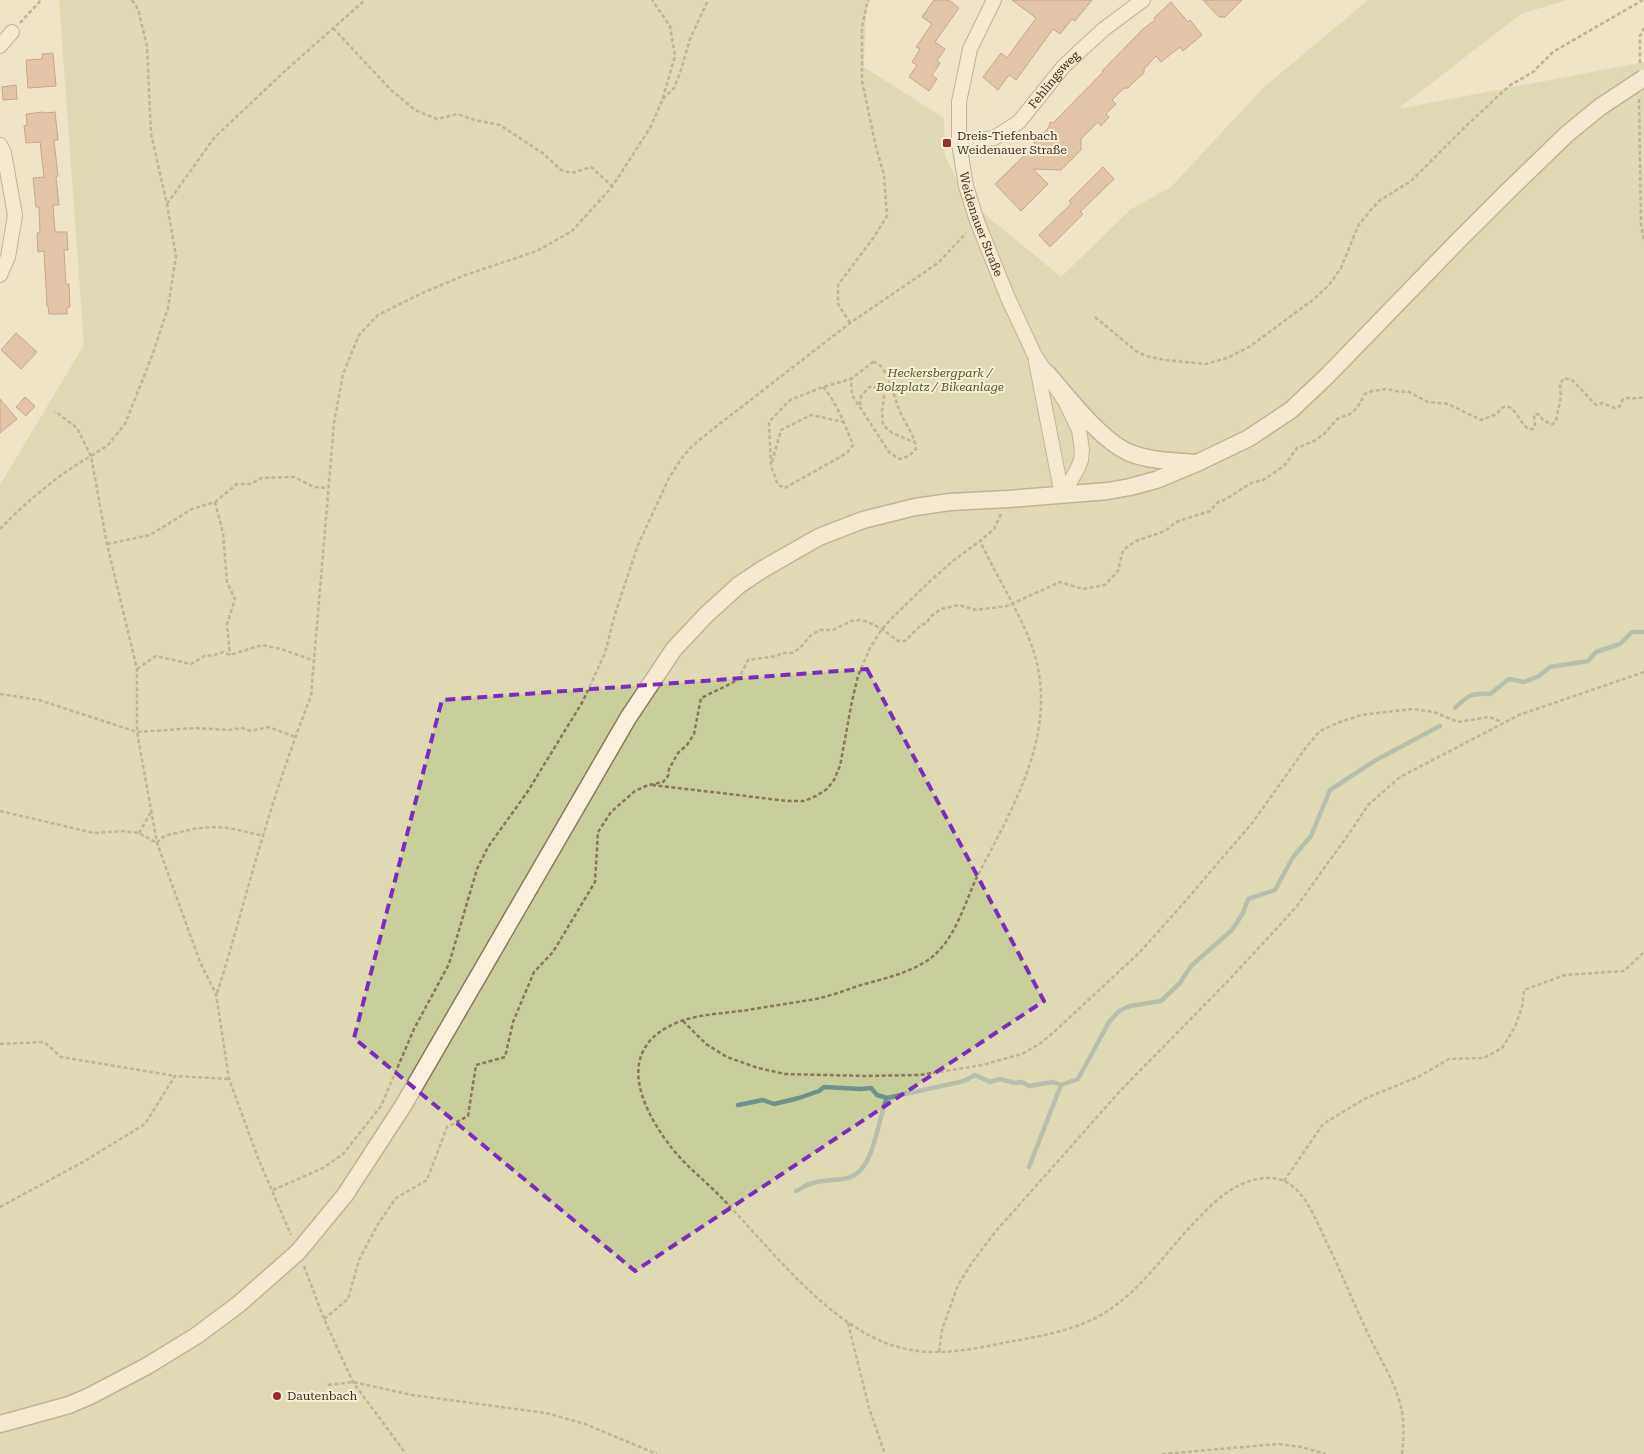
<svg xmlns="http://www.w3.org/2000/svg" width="1644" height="1454" font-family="'Roboto Serif',serif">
	<rect width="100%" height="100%" fill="#f0e4c8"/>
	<path fill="#c9cf9b" d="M59,0H871L866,11L864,67L944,118L945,155L964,197L1061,277L1131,209L1171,187L1264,87L1368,0H1567L1521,14L1398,109L1644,62V1454H0V485L84,345Z"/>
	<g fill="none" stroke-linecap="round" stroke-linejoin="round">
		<g stroke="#6f938a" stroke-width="4.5">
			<path d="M1455,708C1468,695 1472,693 1490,694L1509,679L1524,682L1539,676L1550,667L1588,661L1596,652L1620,644L1632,632H1644"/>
			<path d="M738,1105L763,1100L774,1104L799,1098L819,1091L824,1087L861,1089L871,1088L877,1095L887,1098L964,1081L975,1075L990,1082L1000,1079L1015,1083L1022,1082L1029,1086L1053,1082L1061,1085"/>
			<path d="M1029,1167L1061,1085L1078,1079L1109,1022L1119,1011L1130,1006L1161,1001L1180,983L1191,966L1232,930L1243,913L1248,899L1275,890L1293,857L1311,836L1330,790L1376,760L1440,726"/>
			<path d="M796,1191C801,1189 805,1185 810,1184C822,1179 836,1181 848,1178C875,1171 877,1120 887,1098"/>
		</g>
	</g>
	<g fill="#cf9f7d" stroke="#8d5f41">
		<path d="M934,0H949L959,8L935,42L945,49L937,61L940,63L932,75L937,79L929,91L909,77L917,65L912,62L920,49L916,47L932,24L922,17Z"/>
		<path d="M1012,0H1092L1075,21L1072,19L1060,34L1053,29L1016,80L1009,75L998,90L983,77L1001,53L1007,58L1036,18Z"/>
		<path d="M1203,0H1242L1225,17H1219Z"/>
		<path d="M1171,2L1188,22L1190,20L1202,35L1183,51L1180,47L1161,62L1156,56L1144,69V73L1133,83L1128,88H1124L1112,100L1116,104L1106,114L1109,117L1101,126L1098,122L1081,139V150L1061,170L1033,169L1048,184L1021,211L995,184L1034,146L1035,138H1039L1049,127L1050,122L1053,123L1103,72L1102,71L1143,29L1155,20L1154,18Z"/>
		<path d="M53,53L56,86L28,88L26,60L42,59V54Z"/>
		<path d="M16,85L17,99L3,100L2,87Z"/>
		<path d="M44,112L45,113L55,112L58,140H54L58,176L56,177L59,205H53L55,232H67L68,250H64L66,284H69L70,307H67V314H49L48,306H47L44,251L38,252L37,233H40L39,207H36L33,178L44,177L40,142L26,143L24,126L27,125L26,114Z"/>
		<path d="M1103,167L1114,179L1080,212L1083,214L1050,247L1039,235L1071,204L1069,201Z"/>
		<path d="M16,333L37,352L21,369L1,350Z"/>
		<path d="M25,397L35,406L26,416L16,407Z"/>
		<path d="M0,399L17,419L0,433Z"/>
	</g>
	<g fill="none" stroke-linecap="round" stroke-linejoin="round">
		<defs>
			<g id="minor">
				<path id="s1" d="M994,0L970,49L959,102V143L966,186L977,221L1008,298L1035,356L1065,401L1079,430L1082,450L1081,460L1077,470L1062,495"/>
				<path d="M0,46L12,32"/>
				<path id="s2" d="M959,143L994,138L1019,122L1063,67L1082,49L1104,29L1143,0"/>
				<path d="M0,145L4,153L15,215L8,257L0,275"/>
				<path d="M1036,362L1062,495"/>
			</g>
			<g id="tertiary">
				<path d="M1047,373C1068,397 1101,441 1130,453C1150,461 1174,461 1195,463"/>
				<path d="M0,1424L69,1405L90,1396L147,1366L196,1336L239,1304L298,1252L345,1195L403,1106L628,718L674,649L706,615L739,585L763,569L819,537L863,520L915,507L950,502L1008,499L1108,491L1130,487L1156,480L1197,463L1249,438L1291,410L1327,376L1457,242L1507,192"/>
			</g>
		</defs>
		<use href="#minor" stroke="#8d765c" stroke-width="16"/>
		<use href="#tertiary" stroke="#8d765c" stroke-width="19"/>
		<g stroke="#8d765c" stroke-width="2.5" stroke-dasharray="4 2.5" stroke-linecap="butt">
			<path d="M132,0L138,9L147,46L151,134L167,204L176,256L168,308L152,356L125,424L108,445L91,456L107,544L137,669V732L157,843L200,962L216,994L229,1079L258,1158L291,1235"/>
			<path d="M20,23L41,0"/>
			<path d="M333,28L390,89L415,110L437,119L457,114L475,120L500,125L544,154L561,170L572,173L591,167L612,186"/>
			<path d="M1640,63V36L1644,28"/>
			<path d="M663,99L674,88L681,70L690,39L708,0"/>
			<path d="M1639,99L1641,225L1644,242"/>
			<path d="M167,204L214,138L286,70L365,0"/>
			<path d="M1095,317L1136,351L1146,356L1165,360L1206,364L1227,358L1249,347L1314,299L1329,285L1341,268L1358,226L1370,211L1379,201L1411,181L1466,126L1509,86L1533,72L1553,52L1643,0"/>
			<path d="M850,323L838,304V285L874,237L887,216L884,175L876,147L862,81V27L868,0"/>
			<path d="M873,362C878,363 880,365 883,369C891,381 894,396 899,409C904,423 915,435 916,449L909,456L899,459L889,452L852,395L851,379Z"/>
			<path d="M823,387C837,403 845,425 853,445L847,453L785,488L778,485L771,466L769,422L790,400L823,387L851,379"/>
			<path d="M860,405L861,396L869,387L878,388L884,396L882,411L883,425L892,433L914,442"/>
			<path d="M772,462L781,430L811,415L844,422"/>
			<path d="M215,502L223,533L227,582L235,599L227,624L230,655"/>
			<path d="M1001,514L994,529L980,541C995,573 1014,603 1028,636C1064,721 1018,798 979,873C964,902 956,943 925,962C905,974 883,979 861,985C846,990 831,996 815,999C793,1003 770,1006 748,1010C726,1013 702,1014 681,1021C614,1046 638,1104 671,1147C685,1165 703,1179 719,1195C769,1246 831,1331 902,1348C936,1357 974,1349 1008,1342C1041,1336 1080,1330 1109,1310C1141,1289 1164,1255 1190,1227C1207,1209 1226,1188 1250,1181C1263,1177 1276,1176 1288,1183C1306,1194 1316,1220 1325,1239C1342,1273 1356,1310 1373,1344C1382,1362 1392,1378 1398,1397C1405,1416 1404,1434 1402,1454"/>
			<path d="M0,529C26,502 59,474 91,456L77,428L55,411"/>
			<path d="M107,544L150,535L192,509L215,502L237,484H251L261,478L294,477L314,487L328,488"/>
			<path d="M137,669L156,656L191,664L206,655L212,656L223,652L230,655L262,645L281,649L312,660"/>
			<path d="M0,694L39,700L137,732L196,728L228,730L242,728L251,731L269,727L295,737"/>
			<path d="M652,785L788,801H804L816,796L827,789L834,780L840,766L852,701L858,676L870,648L882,629L893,617L929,582L954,560L980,541"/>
			<path d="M0,811L94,833L124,831L139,833L157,843"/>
			<path d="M139,833L152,810"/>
			<path d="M157,843C163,835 168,835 177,833C212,823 229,827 263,836"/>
			<path d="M217,993C234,941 247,888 263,836C277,789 293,742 311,696L334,423L343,374L359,335L378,315L420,294L465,275L537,251L572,231L612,187L650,128L662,101L675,56L670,26L652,0"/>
			<path d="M683,1021L706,1044L727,1057L758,1068L785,1074L865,1076L920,1075L982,1065L1022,1054L1041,1043L1055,1031L1139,953L1182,905L1253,822L1307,746L1320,731L1340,722L1361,715L1413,709L1434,712L1458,722L1489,717L1502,722"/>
			<path d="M0,1044L44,1042L61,1057L175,1076"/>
			<path d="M1284,1181L1323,1124L1366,1098L1420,1076L1449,1059L1484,1058L1502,1048L1515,1027L1522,1007L1524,990L1565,975L1624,971L1644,952"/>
			<path d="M273,1190L323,1168L343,1154L381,1106L414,1029L449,964L477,869L488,847L528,791L583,701L605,653L615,614L638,545L669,478L681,459L692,446L713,429L850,323L938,263L966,233"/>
			<path d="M0,1207L83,1162L145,1124L175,1076L229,1079"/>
			<path d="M304,1266L324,1319L353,1382L406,1454"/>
			<path d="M324,1319L348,1299L359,1260L378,1224L396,1198L427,1180L447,1127L468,1116L476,1065L505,1057L513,1022L534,972L553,952L595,882L598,832L611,812L635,791L648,785L663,782L668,776L669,769L678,753L687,745L694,734L701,698L732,683L739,678L748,660L777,656L782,653H792L800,648L811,635L820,630H833L851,621L860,620L868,622L882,629L898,641H905L921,625L927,623L930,617L941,609L959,605L976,610L1007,606L1060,582L1083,589L1105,585L1118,571L1123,550L1136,541L1165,531L1176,522L1210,511L1218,502L1226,499L1251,483L1263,480L1284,466L1297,448L1314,441L1325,433L1337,419L1350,414L1357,408L1365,394L1372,391L1386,389L1401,392L1407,391L1428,402L1448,404L1481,420L1497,414C1509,394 1518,419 1525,426C1528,429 1529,429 1533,429L1535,426L1534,415L1536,414L1540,415L1542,419L1550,424H1553L1556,421L1561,396L1560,384L1564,378L1572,380L1596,405L1602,403L1615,408L1620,406L1623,399C1630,396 1636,401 1644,396"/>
			<path d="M848,1323L869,1408L885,1454"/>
			<path d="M939,1352L942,1330L958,1285L973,1261L996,1231L1121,1090L1227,982L1279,926L1297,906L1353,828L1368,805L1400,777L1519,715L1644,672"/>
			<path d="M328,1385L353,1382L412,1395L546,1413L585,1424L657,1454"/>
			<path d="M1162,1454L1278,1444L1301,1447L1326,1454"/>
		</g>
		<use href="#minor" stroke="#faf1dc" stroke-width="14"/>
		<use href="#tertiary" stroke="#faf1dc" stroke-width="16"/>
		<defs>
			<path id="tertiary-bridge" d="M1507,192L1567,134L1600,107L1644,78"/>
		</defs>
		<use href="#tertiary-bridge" stroke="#8d765c" stroke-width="19" stroke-linecap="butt"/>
		<use href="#tertiary-bridge" stroke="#faf1dc" stroke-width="16"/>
	</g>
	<path d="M0 0H1644V1454H0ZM867,669L1044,1001L635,1271L354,1038L442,700Z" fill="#f0e4c8" fill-opacity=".55" fill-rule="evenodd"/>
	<path fill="none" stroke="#7b2cbf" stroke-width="4" stroke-dasharray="10 6" stroke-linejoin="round" d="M867,669L1044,1001L635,1271L354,1038L442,700Z"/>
	<g fill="#9e2a2b" stroke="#f7eed8" stroke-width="2">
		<rect x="942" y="138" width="10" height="10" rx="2.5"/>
		<circle cx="277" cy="1396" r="5"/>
	</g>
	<g text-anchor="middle" stroke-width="4" stroke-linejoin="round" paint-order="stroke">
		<g font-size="12" fill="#3d2e20" stroke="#f7eed8">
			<text dy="4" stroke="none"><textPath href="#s2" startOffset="120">Fehlingsweg</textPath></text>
			<text dy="4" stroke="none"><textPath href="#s1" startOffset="234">Weidenauer Straße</textPath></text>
		</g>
		<g font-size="12" fill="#3d2e20" stroke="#f7eed8" text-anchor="start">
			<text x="957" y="140">Dreis-Tiefenbach<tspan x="957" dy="14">Weidenauer Straße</tspan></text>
			<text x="287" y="1400">Dautenbach</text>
		</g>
		<g font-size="12" font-style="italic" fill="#4d5a26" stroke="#f7eed8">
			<text x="940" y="377">Heckersbergpark /<tspan x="940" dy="14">Bolzplatz / Bikeanlage</tspan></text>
		</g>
	</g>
</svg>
